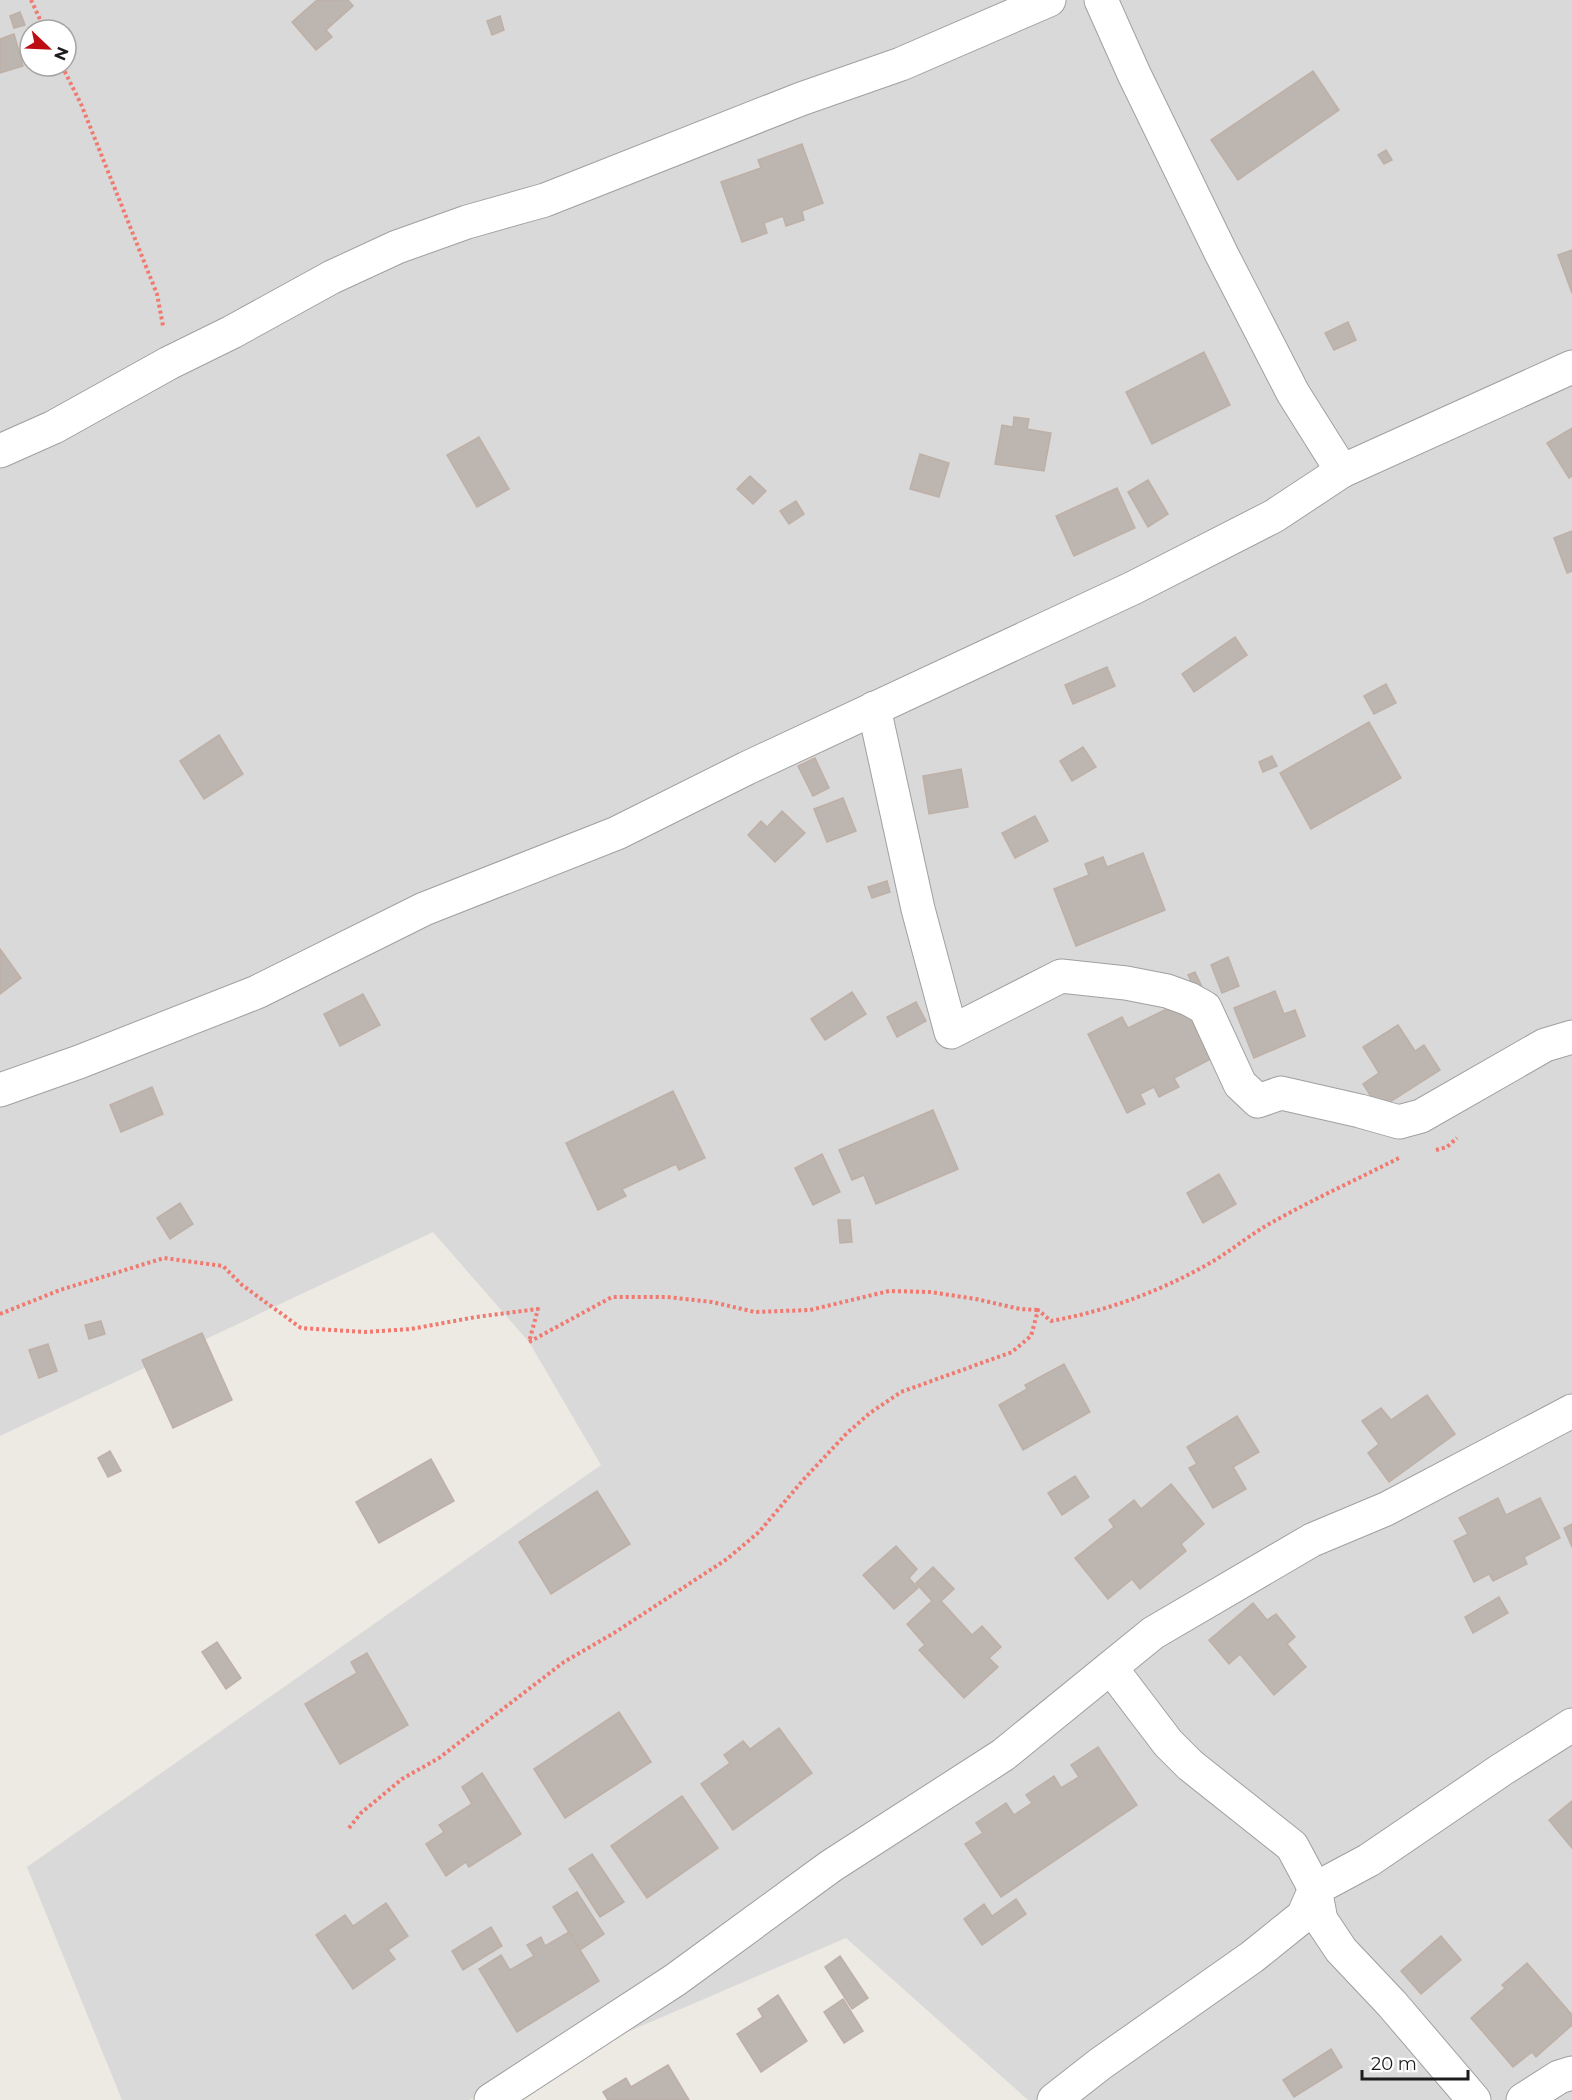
<svg xmlns="http://www.w3.org/2000/svg" width="1572" height="2100" font-family="Montserrat,sans-serif">
	<rect width="100%" height="100%" fill="#ede9e3"/>
	<path fill="#dad9d9" fill-rule="evenodd" d="M0,0H1572V2100H1028L846,1938L469,2100H122L27,1867L601,1465L529,1342L433,1232L0,1436ZM30,30H66V66H30Z"/>
	<g fill="#bdb5b0" stroke="#beb0a6" stroke-width="1.5">
		<path d="M317,0H348L353,6L326,30L332,37L316,50L292,22Z"/>
		<path d="M20,12L25,25L14,28L10,16Z"/>
		<path d="M500,16L504,30L492,35L487,21Z"/>
		<path d="M14,34L23,66L0,73V39Z"/>
		<path d="M1313,71L1339,110L1238,180L1211,140Z"/>
		<path d="M802,144L823,203L802,211L804,220L786,226L783,216L764,223L767,233L742,242L721,182L761,168L758,160Z"/>
		<path d="M1386,150L1392,160L1384,164L1378,155Z"/>
		<path d="M1572,250V293L1558,255Z"/>
		<path d="M1348,322L1356,340L1334,350L1325,333Z"/>
		<path d="M1204,352L1230,405L1152,444L1126,392Z"/>
		<path d="M1014,417L1029,419L1027,429L1051,433L1044,471L995,464L1002,425L1013,427Z"/>
		<path d="M1572,428V476L1569,478L1547,443Z"/>
		<path d="M479,437L509,489L477,507L447,455Z"/>
		<path d="M920,454L949,463L939,497L910,489Z"/>
		<path d="M750,476L766,491L753,504L737,489Z"/>
		<path d="M1148,480L1168,514L1148,527L1128,492Z"/>
		<path d="M1117,488L1135,528L1074,556L1056,516Z"/>
		<path d="M796,501L804,514L789,524L780,511Z"/>
		<path d="M1572,531V571L1567,573L1554,538Z"/>
		<path d="M1235,637L1247,655L1194,692L1182,674Z"/>
		<path d="M1107,667L1115,686L1073,704L1065,685Z"/>
		<path d="M1386,684L1396,703L1374,714L1364,696Z"/>
		<path d="M1369,722L1401,778L1311,829L1280,773Z"/>
		<path d="M219,735L243,774L204,799L180,761Z"/>
		<path d="M1083,747L1096,767L1072,781L1060,761Z"/>
		<path d="M1272,756L1277,766L1263,772L1259,762Z"/>
		<path d="M815,758L829,788L813,796L798,766Z"/>
		<path d="M961,769L968,807L929,814L923,776Z"/>
		<path d="M843,798L856,831L827,842L814,809Z"/>
		<path d="M782,811L805,833L775,862L748,835L761,821L767,827Z"/>
		<path d="M1035,816L1048,841L1015,858L1002,833Z"/>
		<path d="M1143,853L1165,910L1076,946L1054,889L1089,875L1085,864L1103,857L1107,867Z"/>
		<path d="M887,881L890,892L872,898L868,887Z"/>
		<path d="M0,949L21,978L0,994Z"/>
		<path d="M1228,957L1239,986L1222,993L1211,965Z"/>
		<path d="M1195,972L1204,991L1197,994L1188,975Z"/>
		<path d="M1275,991L1284,1014L1295,1010L1305,1036L1254,1058L1234,1008Z"/>
		<path d="M852,992L866,1014L825,1040L811,1019Z"/>
		<path d="M363,994L380,1025L340,1046L324,1014Z"/>
		<path d="M1183,1001L1211,1059L1174,1078L1179,1087L1159,1097L1154,1087L1140,1094L1145,1104L1127,1113L1088,1034L1122,1017L1128,1028Z"/>
		<path d="M916,1002L926,1021L897,1037L887,1017Z"/>
		<path d="M1398,1025L1415,1051L1424,1045L1440,1070L1379,1109L1363,1084L1379,1073L1363,1047Z"/>
		<path d="M152,1087L163,1114L121,1132L110,1105Z"/>
		<path d="M673,1091L705,1158L679,1170L676,1164L622,1189L626,1196L598,1210L566,1143Z"/>
		<path d="M933,1110L958,1169L876,1204L864,1175L852,1180L839,1150Z"/>
		<path d="M822,1154L840,1192L813,1205L795,1168Z"/>
		<path d="M1219,1174L1236,1204L1203,1223L1187,1193Z"/>
		<path d="M180,1203L193,1224L170,1239L157,1218Z"/>
		<path d="M838,1220H850L852,1242L840,1243Z"/>
		<path d="M101,1321L105,1334L89,1339L85,1325Z"/>
		<path d="M202,1333L232,1400L173,1428L142,1360Z"/>
		<path d="M48,1344L57,1371L39,1378L29,1350Z"/>
		<path d="M1064,1364L1090,1412L1023,1450L999,1405L1027,1389L1025,1385Z"/>
		<path d="M1427,1395L1455,1434L1389,1482L1368,1453L1379,1444L1362,1421L1381,1408L1391,1420Z"/>
		<path d="M1237,1416L1259,1452L1233,1467L1246,1489L1213,1508L1189,1468L1197,1464L1187,1447Z"/>
		<path d="M110,1451L121,1471L108,1477L98,1458Z"/>
		<path d="M431,1459L454,1501L379,1543L356,1502Z"/>
		<path d="M1075,1476L1089,1497L1062,1515L1048,1493Z"/>
		<path d="M1171,1484L1204,1524L1181,1544L1186,1551L1140,1589L1132,1579L1108,1599L1075,1558L1114,1527L1109,1520L1134,1500L1141,1509Z"/>
		<path d="M597,1491L630,1544L551,1594L519,1542Z"/>
		<path d="M1498,1498L1506,1515L1540,1498L1560,1538L1524,1557L1527,1564L1493,1581L1489,1574L1474,1582L1454,1541L1468,1534L1459,1518Z"/>
		<path d="M1572,1524V1547L1564,1528Z"/>
		<path d="M896,1546L917,1569L909,1578L918,1588L894,1609L863,1575Z"/>
		<path d="M933,1567L954,1589L941,1601L972,1635L982,1626L1001,1647L989,1658L998,1667L964,1698L919,1650L925,1645L907,1624L932,1601L916,1583Z"/>
		<path d="M1499,1597L1508,1613L1473,1633L1465,1617Z"/>
		<path d="M1253,1603L1267,1620L1276,1614L1295,1637L1287,1644L1306,1667L1274,1695L1240,1654L1229,1664L1209,1640Z"/>
		<path d="M217,1642L241,1678L226,1689L202,1652Z"/>
		<path d="M367,1653L408,1725L340,1764L305,1704L357,1673L351,1662Z"/>
		<path d="M619,1712L651,1762L565,1818L534,1769Z"/>
		<path d="M779,1728L812,1773L733,1830L701,1784L730,1763L724,1755L743,1741L750,1749Z"/>
		<path d="M1098,1747L1137,1805L1001,1897L965,1844L983,1833L976,1823L1006,1803L1014,1815L1032,1803L1026,1795L1054,1776L1061,1788L1079,1777L1071,1765Z"/>
		<path d="M482,1773L521,1834L469,1867L466,1862L446,1876L426,1844L444,1832L439,1825L472,1804L462,1787Z"/>
		<path d="M682,1796L718,1848L647,1898L611,1846Z"/>
		<path d="M1572,1801V1848L1549,1820Z"/>
		<path d="M592,1854L624,1902L600,1917L569,1869Z"/>
		<path d="M577,1892L604,1934L580,1950L553,1907Z"/>
		<path d="M1016,1899L1026,1914L982,1945L964,1919L984,1904L992,1916Z"/>
		<path d="M386,1903L408,1936L388,1950L395,1959L353,1989L316,1935L345,1915L353,1926Z"/>
		<path d="M491,1927L502,1946L463,1970L452,1951Z"/>
		<path d="M569,1932L599,1981L517,2032L479,1969L501,1955L510,1970L534,1956L527,1945L541,1937L545,1946Z"/>
		<path d="M1441,1936L1461,1960L1421,1994L1401,1971Z"/>
		<path d="M840,1956L868,1998L852,2009L825,1967Z"/>
		<path d="M1527,1963L1572,2015V2025L1536,2057L1532,2052L1513,2067L1471,2018L1505,1988L1502,1985Z"/>
		<path d="M778,1995L807,2041L761,2072L737,2034L763,2017L758,2009Z"/>
		<path d="M843,1999L863,2031L844,2043L824,2012Z"/>
		<path d="M1331,2049L1342,2067L1294,2097L1283,2080Z"/>
		<path d="M668,2065L689,2100H608L603,2092L626,2078L631,2087Z"/>
	</g>
	<g fill="none" stroke-linecap="round" stroke-linejoin="round">
		<defs>
			<g id="street">
				<path d="M1101,0L1134,74L1222,255L1293,393L1342,471"/>
				<path d="M0,451L54,427L169,363L232,332L332,277L397,247L467,222L545,200L801,99L901,64L1049,0"/>
				<path d="M874,708L918,909L951,1032L1061,976L1126,983L1167,991L1189,999L1205,1008L1240,1084L1258,1101L1281,1093L1360,1111L1399,1122L1421,1116L1545,1045L1572,1037"/>
				<path d="M0,1090L79,1062L257,992L424,909L617,833L747,768L1133,588L1274,516L1342,471L1572,367"/>
				<path d="M1111,1668L1168,1743L1190,1765L1292,1846L1315,1889L1369,1860L1501,1770L1572,1725"/>
				<path d="M1315,1889L1321,1920L1341,1950L1392,2004L1474,2100"/>
				<path d="M491,2100L675,1980L831,1866L1003,1755L1153,1633L1312,1540L1386,1509L1572,1411"/>
				<path d="M1054,2100L1100,2064L1252,1957L1303,1916L1315,1889"/>
				<path d="M1523,2100L1559,2077L1572,2073"/>
			</g>
		</defs>
		<use href="#street" stroke="#a0a0a0" stroke-width="35"/>
		<g stroke="#f07970" stroke-width="4" stroke-dasharray="3 3" stroke-linecap="butt">
			<path d="M31,0L45,30"/>
			<path d="M62,66L81,104L157,294L163,326"/>
			<path d="M1436,1150L1447,1147L1457,1138"/>
			<path d="M0,1314L60,1290L164,1258L223,1266L242,1285L301,1328L365,1332L411,1329L476,1317L538,1309L529,1342L612,1297H667L712,1302L755,1312L810,1310L889,1291L930,1292L976,1299L1020,1309L1038,1310"/>
			<path d="M349,1828L361,1813L402,1779L439,1758L564,1662L614,1633L727,1559L759,1532L804,1479L847,1433L870,1413L901,1392L1012,1352L1031,1336L1038,1310L1051,1321C1107,1311 1161,1291 1210,1263C1229,1252 1246,1238 1264,1227C1307,1202 1354,1181 1399,1158"/>
		</g>
		<use href="#street" stroke="#fff" stroke-width="33"/>
	</g>
	<g transform="translate(48 48) rotate(113)"><circle r="28" fill="#ffffff" stroke="#a4a4a4" stroke-width="1.5"/>
	<path d="M0-4.5L10 22L0 15L-10 22Z" fill="#bc0d13"/>
	<text y="-9" font-size="16" font-weight="bold" text-anchor="middle" fill="#1c1c1c">N</text>
	</g>
	<path d="M1362 2070v9h106v-9" fill="none" stroke="#1c1c1c" stroke-width="3"/>
	<text x="1371" y="2070" font-size="18" fill="#1c1c1c" stroke="#ffffff" stroke-width="4.5" paint-order="stroke">20 m</text>
</svg>
